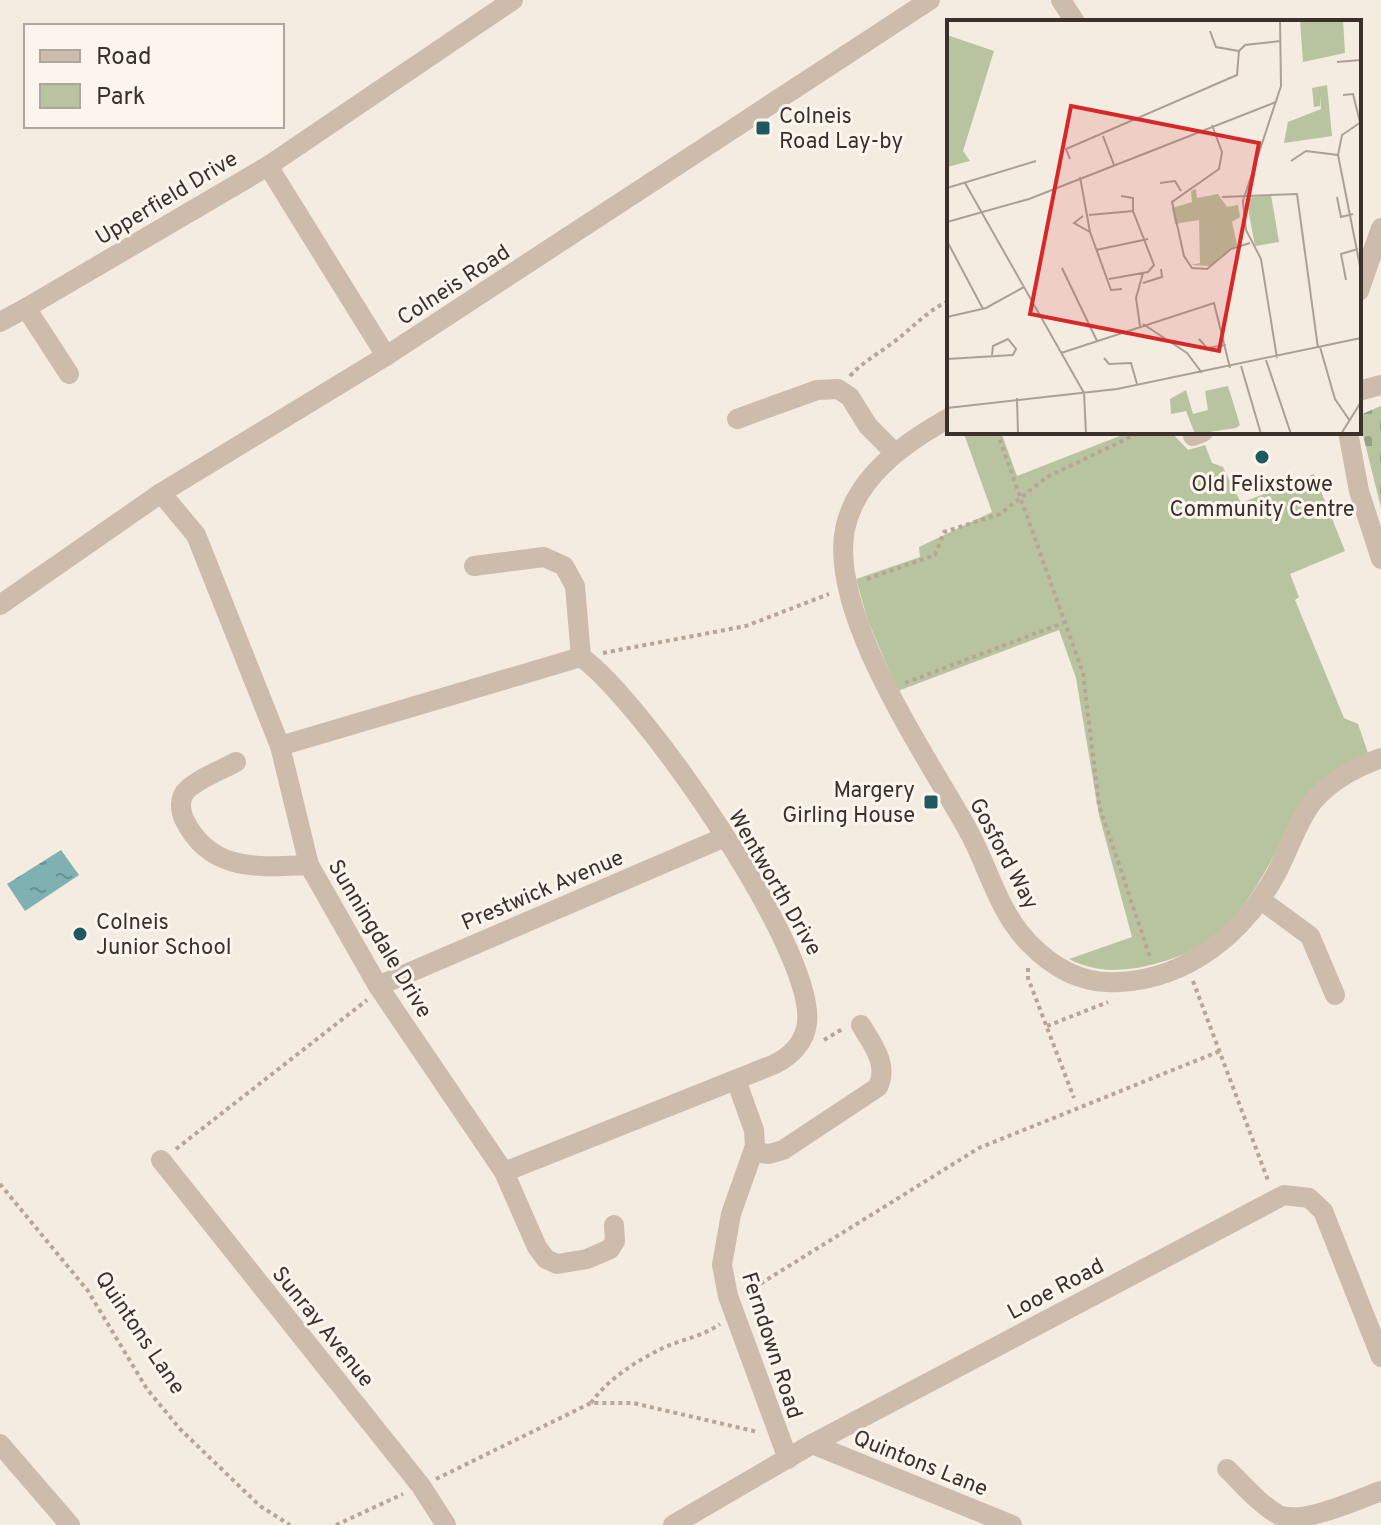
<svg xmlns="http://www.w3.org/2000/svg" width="1381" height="1525" font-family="Overpass,sans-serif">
	<defs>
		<pattern id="cemetery-stones" width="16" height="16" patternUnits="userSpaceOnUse" patternTransform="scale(2)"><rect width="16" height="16" fill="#b8c4a0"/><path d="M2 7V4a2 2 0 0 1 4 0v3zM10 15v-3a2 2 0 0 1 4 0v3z" fill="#97a083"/></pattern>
		<pattern id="water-ripples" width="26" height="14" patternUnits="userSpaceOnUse" patternTransform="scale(2)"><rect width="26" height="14" fill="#7fb0b2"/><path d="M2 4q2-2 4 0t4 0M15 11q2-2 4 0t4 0" fill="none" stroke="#699091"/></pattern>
	</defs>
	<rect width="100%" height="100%" fill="#f4ebe1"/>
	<path fill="#b8c4a0" d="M967,432H1001L1017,476L1130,432H1171L1188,450L1205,445L1212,463L1223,467L1241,503L1314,474L1345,551L1290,574L1299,597L1295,600L1344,718L1358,724L1368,753C1353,763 1328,773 1317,787C1260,859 1254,944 1146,966C1119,972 1094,972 1069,959L1132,937L1099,815L1076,678L1059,630L898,691L868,621L856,579L920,557L919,547L992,512L964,434Z"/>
	<path fill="url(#cemetery-stones)" d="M1381,406V508L1360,423L1362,414Z"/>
	<path fill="url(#water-ripples)" d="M61,850L79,875L25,911L7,884Z"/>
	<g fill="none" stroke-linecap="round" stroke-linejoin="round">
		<g stroke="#b9a596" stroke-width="4" stroke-dasharray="4 4" stroke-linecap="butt">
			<path d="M850,376C863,362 876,355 891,344C912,329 926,311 949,301"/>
			<path d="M997,432L1083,673L1099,805L1150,957"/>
			<path d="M867,579L935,555L944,532L1000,514L1047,477L1141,432"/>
			<path d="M603,653L746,626L829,594"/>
			<path d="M905,683L1063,623"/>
			<path d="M1028,968V978L1074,1098"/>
			<path d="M1193,981L1269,1183"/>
			<path d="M1047,1026L1108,1002"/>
			<path d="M824,1040L844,1028"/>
			<path d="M176,1149L367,1000"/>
			<path d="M0,1184L88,1291L147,1389L180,1429L260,1506L290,1525"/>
			<path d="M747,1292L979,1148L1220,1051"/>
			<path d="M591,1403C607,1380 636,1361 661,1349C681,1339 702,1337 720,1324"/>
			<path d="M436,1479L591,1403H633L758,1432"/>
			<path d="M336,1525L403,1494"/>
		</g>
		<g stroke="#cdbbac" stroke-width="20">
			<path d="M1061,0L1075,22"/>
			<path d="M268,166L386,356"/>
			<path d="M1359,291L1381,228"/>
			<path d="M0,322L26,308"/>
			<path d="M69,374L26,308L268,166L513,0"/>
			<path d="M1359,391L1381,385"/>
			<path d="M949,418C906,442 856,476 845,529C828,615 929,759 969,832C989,869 999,913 1029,943C1054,969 1083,985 1120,982C1189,978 1244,933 1276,874C1289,850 1297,821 1315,799C1333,779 1356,767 1381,758"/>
			<path d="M737,419L817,390L838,389L850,397L868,426L895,453"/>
			<path d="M1348,432L1359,491L1381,559"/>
			<path d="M1193,436L1203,432"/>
			<path d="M161,493L196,535L280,746L309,865L378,986L504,1172L537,1247L546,1259L557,1264L587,1259L610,1249L615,1241L614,1225"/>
			<path d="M474,566L544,557L564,566L575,586L581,657C642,700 816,950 807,1023C805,1042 791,1056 775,1064L504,1172"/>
			<path d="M0,605L161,493L386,356L930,0"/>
			<path d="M280,746L581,657"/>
			<path d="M236,762C222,770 199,778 187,790C179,797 180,810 184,819C210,873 259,867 309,865"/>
			<path d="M1261,900L1310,936L1335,995"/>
			<path d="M378,986L725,837"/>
			<path d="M736,1080L754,1130L755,1146L731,1214L722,1265L728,1296L788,1459"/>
			<path d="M753,1152L769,1154L783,1150L878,1087C889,1064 872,1044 861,1025"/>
			<path d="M161,1160L421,1486L446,1525"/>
			<path d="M0,1444L70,1525"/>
			<path d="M812,1444L1012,1525"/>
			<path d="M1227,1469C1243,1484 1260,1505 1279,1515C1303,1525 1356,1500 1381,1491"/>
			<path d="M673,1525L812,1444L1284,1195L1309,1198L1323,1211L1381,1357"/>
		</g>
	</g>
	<g fill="#1f5a5e" stroke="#fbf5ee" stroke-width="3">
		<rect x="755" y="120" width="16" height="16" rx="4"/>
		<circle cx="1262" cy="457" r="8"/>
		<rect x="923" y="794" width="16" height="16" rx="4"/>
		<circle cx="80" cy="934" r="8"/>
	</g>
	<g text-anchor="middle" stroke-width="6" stroke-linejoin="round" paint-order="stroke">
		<g font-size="22" fill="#3b302b" stroke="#fbf5ee" text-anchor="start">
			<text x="779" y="123">Colneis<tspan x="779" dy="25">Road Lay-by</tspan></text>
			<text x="1262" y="491" text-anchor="middle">Old Felixstowe<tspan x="1262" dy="25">Community Centre</tspan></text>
			<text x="915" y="797" text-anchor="end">Margery<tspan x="915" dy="25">Girling House</tspan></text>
			<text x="96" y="929">Colneis<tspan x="96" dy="25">Junior School</tspan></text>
		</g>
		<g font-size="22" fill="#3b302b" stroke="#fbf5ee">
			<text transform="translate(166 197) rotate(-31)" y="8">Upperfield Drive</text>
			<text transform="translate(453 284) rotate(-33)" y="8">Colneis Road</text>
			<text transform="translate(1005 853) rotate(62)" y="8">Gosford Way</text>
			<text transform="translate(776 882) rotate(60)" y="8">Wentworth Drive</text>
			<text transform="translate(542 889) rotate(-23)" y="8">Prestwick Avenue</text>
			<text transform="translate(381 938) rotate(59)" y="8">Sunningdale Drive</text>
			<text transform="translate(1055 1288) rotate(-28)" y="8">Looe Road</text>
			<text transform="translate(324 1326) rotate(51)" y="8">Sunray Avenue</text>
			<text transform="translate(141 1332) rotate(56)" y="8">Quintons Lane</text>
			<text transform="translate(773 1345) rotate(72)" y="8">Ferndown Road</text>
			<text transform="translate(921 1462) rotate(22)" y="8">Quintons Lane</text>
		</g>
	</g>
	<g transform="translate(947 20)">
		<rect width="414" height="414" fill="#f4ebe1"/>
		<path d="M353,0H396L398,33L356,42ZM0,15L47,31L16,131L23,141L0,147ZM380,65L385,116L337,123L341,102L374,89L373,76V86L367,87L365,68ZM249,169L250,178L271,174L280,187L291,185L293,197L285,202L290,225L263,246L244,245L253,243L252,200L228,204L225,188L245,182L244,171ZM281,366L293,405L289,408L248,414L239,391L224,394L223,379L239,370L246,394L261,390L258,371Z" fill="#b8c4a0"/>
		<path d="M324,175L332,222L308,226L299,178Z" fill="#b8c4a0"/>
		<path fill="none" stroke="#aaa098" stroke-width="2" d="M263,11L269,27L292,31M390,42L414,40M396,75L406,74L413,102M414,102L395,115L391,135L414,251M265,105L275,132L272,149L225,182L237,236L245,248L260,249L284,229L303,223M156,116L167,145M123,139L119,129L290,55L292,31L298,25L333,21M344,141L359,131L391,135M133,157L143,212L164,270L175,269M18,163L137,373L139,414M213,163L228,161L234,171M0,168L89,141M275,177L350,174L371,328M390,177L394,197L406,194M142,195L186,191M136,196L127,203L143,212M0,202L82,179L329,82M0,221L36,289M149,230L201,219M115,248L150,321M162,259L201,252L207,245L186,191V178L174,176M399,260L394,234L411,229M196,263L215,257L214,249M0,297L39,288L77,267M196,304L240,333L255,353M193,306L189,278L196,253M252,319L260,328L279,325M373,327L388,379L403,401M114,333L267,283L283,348M157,338L162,344L184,343L190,364M330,338L314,239L299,210L296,181L334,66L333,0M0,339L66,335L69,329L61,319L46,326L45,335M319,340L344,414M294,346L314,414M70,378L71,414M0,388L170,369L414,318M394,414L414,382"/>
		<path fill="#d62828" fill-opacity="0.15" stroke="#d62828" stroke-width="4" d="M124,86L312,123L272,331L83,294Z"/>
		<rect width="414" height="414" fill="none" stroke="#3b302b" stroke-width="4"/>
	</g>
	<rect x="24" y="24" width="260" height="104" fill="#fbf5ee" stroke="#aea6a0" stroke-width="2"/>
	<rect x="40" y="50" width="40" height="12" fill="#cdbbac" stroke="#aea6a0" stroke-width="2"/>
	<text x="96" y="64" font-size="24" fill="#3b302b">Road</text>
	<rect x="40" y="84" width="40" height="24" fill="#b8c4a0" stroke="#aea6a0" stroke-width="2"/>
	<text x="96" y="104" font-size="24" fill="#3b302b">Park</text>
</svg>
